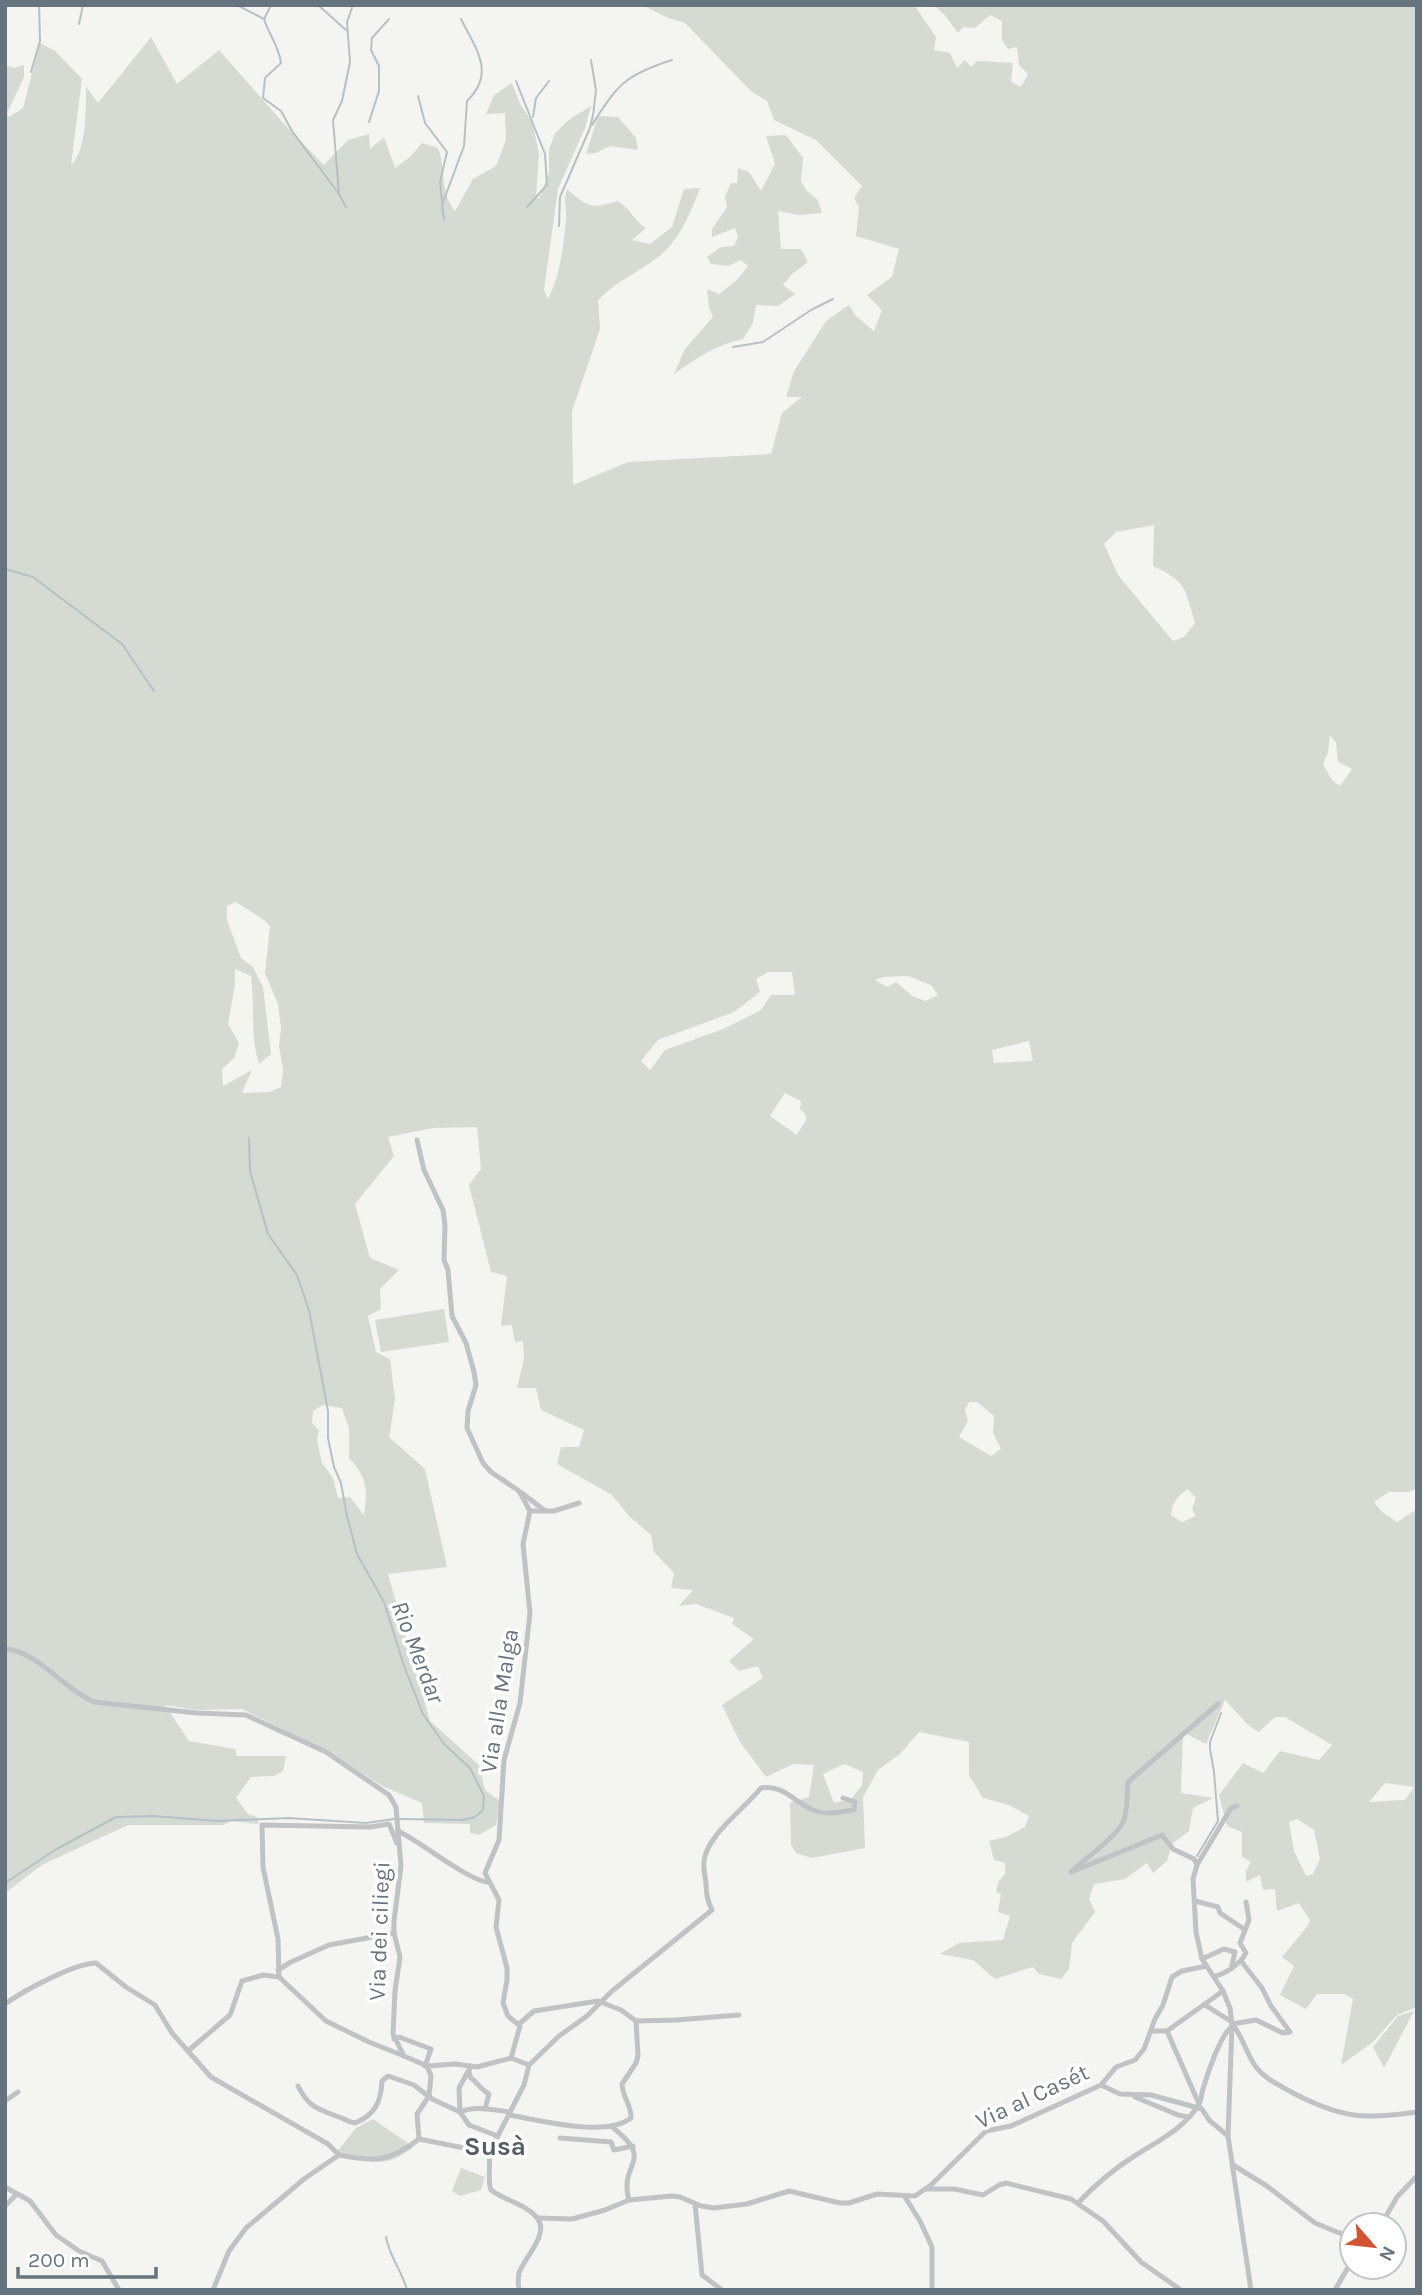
<svg xmlns="http://www.w3.org/2000/svg" width="1422" height="2295" font-family="Karla,sans-serif">
	<rect width="100%" height="100%" fill="#f4f4f1"/>
	<g fill="#d5dbd2" fill-rule="evenodd">
		<path d="M642,5H914L936,37L934,50L950,53L957,68L965,60L971,67L977,61L1013,63L1011,82L1021,87L1028,74L1019,65L1017,47L1008,49L1002,40V21L990,15L975,28L963,27L958,33L944,14L933,5H1417V1489L1409,1492H1389L1374,1502L1382,1512L1397,1522L1417,1509V2007L1397,2015L1373,2042L1341,2065L1353,1999L1344,1994H1317L1306,2009L1280,1995L1294,1966L1282,1957L1307,1927L1310,1920L1299,1903L1277,1911L1275,1889L1263,1890L1260,1875L1246,1882V1871L1251,1862L1242,1857V1832L1227,1826L1219,1795L1243,1763L1263,1773L1280,1751L1319,1760L1332,1745L1285,1717H1275L1259,1732L1249,1726L1225,1700L1206,1744L1183,1732L1181,1793L1213,1798L1193,1808L1189,1831L1172,1844L1167,1861L1153,1873L1147,1863L1125,1879L1094,1884L1089,1899L1095,1912L1072,1943L1069,1969L1061,1979L1039,1974L1033,1967L995,1979L973,1960L940,1954L959,1943L1003,1940L1010,1916L998,1912L1001,1894L996,1892L999,1881L1005,1874V1863L994,1860L989,1841L1006,1837L1025,1827L1029,1816L1009,1805L983,1798L969,1775V1742L919,1732L900,1754L878,1770L863,1797L865,1848L812,1858L796,1853L791,1845L790,1803L809,1797L814,1765L793,1764L766,1777L740,1742L722,1705L763,1678L758,1666L739,1671L729,1661L754,1639L732,1624L734,1618L696,1604L679,1606L693,1590L671,1588L674,1573L654,1552L651,1535L629,1516L612,1495L557,1464L561,1447H579L584,1430L541,1410L536,1388H517L524,1359L523,1341L515,1342L512,1325L501,1326L507,1276L491,1272L469,1185L481,1169L477,1127L433,1128L388,1137L394,1156L355,1204L370,1258L399,1270L380,1289L381,1309L368,1316L376,1352L390,1359L395,1399L389,1437L425,1469L447,1567L388,1574L430,1721L479,1765L485,1790L500,1801L496,1825L479,1835L470,1833V1824L424,1823L422,1803L382,1786L329,1752L242,1709L197,1710L165,1705L189,1741L235,1749L237,1756H286L283,1771L274,1776L251,1777L236,1798L248,1814L257,1817L259,1824L230,1821L224,1825H128L42,1865L5,1893V65L14,68L24,65V77L7,113L9,117L23,108L40,43L55,51L82,79L71,165C87,151 86,106 86,86L98,103L151,37L177,84L219,50L285,125L324,165L348,140L369,134L370,149L384,137L395,168L411,156L422,143L438,148C447,172 439,191 455,211L473,179L496,166L506,140L505,113L486,114L494,95L512,83L520,104L532,122L539,153L536,197L539,199L549,172V150L555,133L570,119L591,106L585,128L558,189L544,290L548,299C560,276 563,248 566,222C567,211 563,200 567,189C589,208 590,209 618,201C631,209 634,221 646,228L632,240L650,244L672,227L684,189L700,188C690,214 680,240 657,258C637,273 615,282 598,300L600,329L572,411L573,485L628,462L771,454L782,413L802,397H786L794,371L826,321L849,305L856,316L874,331L882,310L867,295L892,277L899,249L856,236L859,207L854,198L862,186L816,140L774,120L767,101L751,91L685,23L668,18ZM1154,525L1153,566C1188,583 1184,587 1195,623L1184,637L1173,641L1118,575L1104,544L1116,532ZM1330,735L1336,743L1338,762L1352,769L1340,786L1332,780L1323,764L1328,752ZM236,902L264,920L270,926L265,973L278,1004L281,1029L279,1046L283,1070L281,1087L270,1092L242,1093L252,1070L223,1086L222,1069L234,1058L239,1043L228,1024L235,984V969L251,976C255,1006 250,1036 259,1064L271,1054L263,987L253,967L241,958L227,920V906ZM768,972H792L795,995H771L761,1010L723,1029L665,1050L650,1070L641,1061L658,1040L734,1012L760,992L756,979ZM908,976L931,985L938,995L925,1001L912,996L896,982L887,987L875,980L883,977ZM1029,1041L1033,1061L994,1063L992,1050ZM785,1093L801,1101L800,1109L806,1115V1120L797,1135L770,1116ZM969,1402H977L994,1416L993,1433L1001,1449L991,1456L959,1437L968,1421L965,1410ZM323,1405L342,1408L349,1429V1458C367,1477 368,1489 364,1515L350,1497L338,1498L333,1478L322,1463L317,1440L319,1430L312,1423L313,1411ZM1188,1489L1196,1498L1192,1509L1196,1516L1182,1522L1171,1515C1172,1503 1178,1495 1188,1489ZM844,1764L863,1772L862,1785L852,1798L834,1803L823,1774ZM1385,1783L1414,1787L1405,1800L1369,1802ZM1297,1819L1314,1830L1320,1859L1313,1874L1306,1876L1294,1851L1289,1822Z"/>
		<path d="M598,116L618,117L636,138L638,150L610,146L596,153L586,154Z"/>
		<path d="M786,135L803,158L801,181L806,190L818,200L822,213L799,215L778,211L781,249H801L808,262L791,275L783,285L795,294L778,306L756,305L753,323L743,339C715,345 697,358 674,374L685,349L713,317L709,307L707,289L719,294L736,281L748,266L741,260L728,266L711,264L707,257L721,247L734,246L738,237L735,228L712,237V229L727,207L725,197L731,183H737L738,168L749,172L761,191L775,164L766,136Z"/>
		<path d="M444,1309L449,1342L381,1352L375,1320Z"/>
		<path d="M1414,2011L1384,2068L1373,2047L1398,2016Z"/>
		<path d="M373,2119L413,2147C386,2170 367,2162 336,2153L356,2128Z"/>
		<path d="M461,2168L485,2177L481,2190L460,2196L452,2191Z"/>
	</g>
	<g fill="none" stroke-linecap="round" stroke-linejoin="round">
		<g stroke="#b6c1c5" stroke-width="2">
			<path d="M237,5L264,19"/>
			<path d="M271,5L264,19C269,35 279,46 281,63L265,78L263,98L281,111L292,131L339,194"/>
			<path d="M318,5L346,30"/>
			<path d="M79,24L83,5"/>
			<path d="M31,72L40,41L39,5"/>
			<path d="M516,81L545,154L547,185L527,207"/>
			<path d="M418,96L425,123L447,152L440,182L442,201"/>
			<path d="M533,117L536,98L549,81"/>
			<path d="M369,122L379,91V66L371,50L372,38L389,19"/>
			<path d="M592,125C618,84 625,75 672,60"/>
			<path d="M442,205L464,146L467,101C496,73 476,49 461,19"/>
			<path d="M346,207L339,194L333,120L342,101L350,62L347,22L353,5"/>
			<path d="M442,207L444,219"/>
			<path d="M559,226L560,197L590,128L593,115L596,90L591,60"/>
			<path d="M733,347L763,342L811,310L833,299"/>
			<path d="M5,569L33,577L122,644L154,691"/>
			<path d="M249,1138L250,1171L268,1234L297,1275L309,1310L328,1411V1438L334,1467L341,1483L347,1516L357,1554L384,1602L404,1666L423,1714L444,1744L470,1768L484,1796L483,1810L475,1817L463,1820L399,1819"/>
			<path d="M1197,1856L1218,1821L1214,1772L1210,1749V1742L1221,1713"/>
			<path d="M5,1883L55,1850L116,1817L153,1816L217,1821L288,1818L366,1823L394,1819"/>
			<path d="M386,2237C389,2256 402,2271 407,2290"/>
		</g>
		<g stroke="#c0c3c6" stroke-width="5">
			<path d="M417,1140L424,1170L443,1210L445,1225L444,1260L448,1270L452,1316L466,1343L474,1372L476,1385L468,1411L467,1428L483,1463L491,1472L519,1491L530,1511L523,1544L530,1613L520,1703L504,1760L499,1840L485,1873L499,1900L496,1927L507,1968V1980L503,2003L508,2016L520,2026L511,2058L529,2065"/>
			<path d="M522,1493L544,1510"/>
			<path d="M530,1511H554L579,1503"/>
			<path d="M5,1649C36,1650 65,1690 94,1702L197,1713L246,1715L326,1752L389,1795L396,1807L401,1866L394,1921V1933L400,1957L395,1991L393,2034L404,2056L427,2066"/>
			<path d="M398,1831C420,1841 471,1883 489,1882"/>
			<path d="M1197,1865L1231,1808L1237,1806"/>
			<path d="M1073,1870C1087,1857 1115,1838 1123,1822C1128,1812 1127,1793 1128,1782L1218,1704"/>
			<path d="M1071,1872L1162,1835L1173,1849L1194,1859L1197,1865L1193,1879L1196,1932L1202,1959L1223,1991L1230,2008L1232,2024L1228,2136L1251,2290"/>
			<path d="M1195,1901L1218,1907L1220,1913L1244,1929"/>
			<path d="M1202,1959L1224,1949L1235,1952L1232,1965"/>
			<path d="M1241,1961L1262,1988L1271,2006L1290,2032L1283,2033L1256,2020L1232,2024C1243,2036 1246,2054 1256,2067C1265,2079 1278,2084 1291,2092C1341,2118 1362,2120 1417,2112"/>
			<path d="M278,1970L291,1962L329,1945L394,1933"/>
			<path d="M1215,1976C1226,1974 1241,1963 1246,1953L1240,1943L1249,1920L1246,1902"/>
			<path d="M279,1977L278,1939L263,1867L262,1825L370,1827L389,1824L397,1843"/>
			<path d="M5,2004C23,1991 75,1963 96,1963L126,1987L155,2005L172,2033L211,2077L328,2144L339,2155"/>
			<path d="M1205,2005L1232,2022"/>
			<path d="M519,2024L534,2011L598,2001L621,2010L636,2021L676,2020L739,2015"/>
			<path d="M1151,2031H1167L1223,1991"/>
			<path d="M1167,2031L1199,2104"/>
			<path d="M394,2039L399,2037L431,2049L425,2066"/>
			<path d="M188,2051L230,2015L242,1981L263,1975L279,1977L326,2021L369,2042L404,2056"/>
			<path d="M427,2066L455,2064L477,2067L511,2058"/>
			<path d="M427,2066L431,2076L429,2096"/>
			<path d="M469,2071L470,2077C478,2083 480,2089 489,2094L485,2109"/>
			<path d="M1101,2085L1120,2094L1151,2095L1202,2109L1209,2120L1228,2136"/>
			<path d="M298,2086C309,2108 318,2109 339,2117C345,2119 349,2122 355,2123C375,2115 381,2102 382,2081L388,2076L414,2085L432,2099L460,2112L469,2125L495,2135L497,2139"/>
			<path d="M1135,2097L1178,2115L1188,2117"/>
			<path d="M5,2101L18,2092"/>
			<path d="M460,2112C474,2105 495,2110 510,2112"/>
			<path d="M460,2112L459,2088L471,2066"/>
			<path d="M509,2115C539,2120 606,2138 631,2118C632,2106 622,2096 622,2084L636,2063L638,2056L636,2021"/>
			<path d="M612,2127C657,2162 618,2161 629,2200"/>
			<path d="M560,2138L611,2142L614,2150L633,2146"/>
			<path d="M419,2139L417,2114L429,2096"/>
			<path d="M489,2153L524,2085L529,2065L559,2036L587,2016L612,1991L712,1910C707,1901 706,1893 706,1883C705,1876 703,1868 704,1861C707,1835 744,1809 761,1788C785,1784 795,1804 816,1811C828,1815 841,1812 854,1810L855,1802L843,1798"/>
			<path d="M489,2153C491,2165 487,2181 491,2190C505,2201 527,2204 538,2219C549,2235 524,2258 519,2273C518,2279 518,2284 519,2290"/>
			<path d="M339,2155C374,2162 390,2162 419,2139L489,2153"/>
			<path d="M1233,2165L1267,2186L1315,2223L1342,2234L1349,2240L1351,2249L1350,2265"/>
			<path d="M5,2187L30,2201L56,2235L79,2251L102,2261L119,2290"/>
			<path d="M926,2189H954L983,2195L999,2185L1006,2183L1071,2199L1103,2221L1141,2262L1181,2290"/>
			<path d="M905,2197L920,2221L932,2247V2290"/>
			<path d="M1078,2203C1095,2185 1115,2168 1136,2155C1158,2141 1185,2128 1199,2104C1202,2099 1201,2094 1203,2089C1207,2075 1221,2033 1232,2027"/>
			<path d="M695,2204L702,2275L722,2290"/>
			<path d="M5,2206L17,2194"/>
			<path d="M537,2218L572,2219L605,2210L629,2200L672,2196L680,2197L701,2206L714,2208L747,2204L789,2191L840,2203H849L877,2194L915,2196L931,2185L986,2131L1011,2126L1101,2085L1116,2067L1135,2060L1144,2049L1155,2019L1163,2005L1172,1977L1182,1971L1207,1966"/>
			<path d="M1381,2225L1397,2197L1417,2176"/>
			<path d="M213,2290L229,2251L246,2228L304,2179L339,2155"/>
			<path d="M1335,2290L1350,2264"/>
		</g>
	</g>
	<g text-anchor="middle" stroke-width="7" stroke-linejoin="round" paint-order="stroke">
		<g font-size="23" fill="#66747f" stroke="#fff">
			<text transform="translate(499 1701) rotate(-81)" y="8">Via alla Malga</text>
			<text transform="translate(379 1931) rotate(-88)" y="8">Via dei ciliegi</text>
			<text transform="translate(1032 2096) rotate(-25)" y="8">Via al Casét</text>
		</g>
		<g font-size="24" font-style="italic" fill="#62767c" stroke="#fff">
			<text transform="translate(418 1652) rotate(69)" y="8">Rio Merdar</text>
		</g>
		<g font-size="26" font-weight="bold" fill="#535d65" stroke="#fff">
			<text x="495" y="2155">Susà</text>
		</g>
	</g>
	<rect width="1422" height="2295" fill="none" stroke="#66747f" stroke-width="14"/>
	<g transform="translate(1373 2246) rotate(118)"><circle r="33" fill="#ffffff" stroke="#c2c7cc" stroke-width="2"/>
	<path d="M0-5L12 26L0 18L-12 26Z" fill="#d25433"/>
	<text y="-10" font-size="19" font-weight="bold" text-anchor="middle" fill="#66747f">N</text>
	</g>
	<path d="M18 2267v10h138v-10" fill="none" stroke="#66747f" stroke-width="3.5"/>
	<text x="28" y="2267" font-size="21" fill="#66747f" stroke="#ffffff" stroke-width="5" paint-order="stroke">200 m</text>
</svg>
